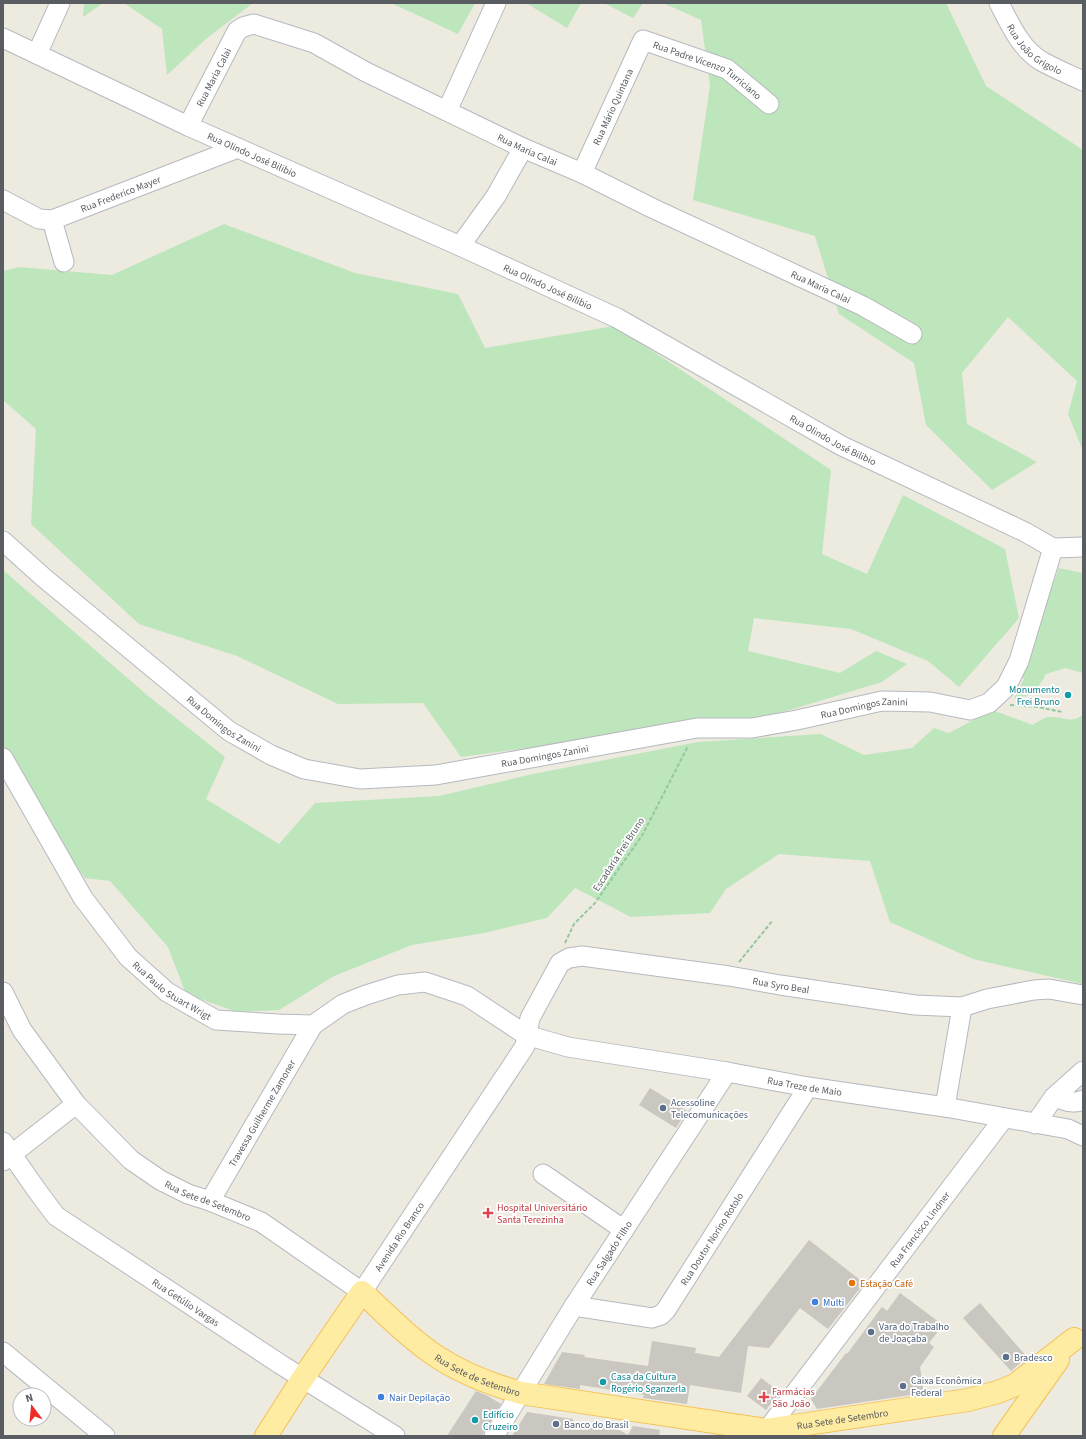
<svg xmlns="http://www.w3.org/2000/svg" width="1086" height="1439" font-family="'Source Sans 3',sans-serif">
	<rect width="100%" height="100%" fill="#edeae0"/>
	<g fill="#bde6bc">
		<path d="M84,3H103L83,17Z"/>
		<path d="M124,3H253L207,38L167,75L162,29Z"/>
		<path d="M391,3H475L458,34Z"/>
		<path d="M526,3H581L567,28Z"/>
		<path d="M604,3H643L633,18Z"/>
		<path d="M663,3H946L986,86L1083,150V451L1068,414L1077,381L1008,317L962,373L967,424L1037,462L992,490L926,425L914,363L839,314L815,236L693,200L710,86L701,20Z"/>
		<path d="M224,224L355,273L458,294L485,348L615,326L831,470L822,554L867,574L903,495L1005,549L1019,618L959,687L928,661L851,629L754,618L748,651L840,673L876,651L907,664L882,682L780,713L720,725L599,736L533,747L461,757L423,703L338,704L237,656L139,624L31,524L36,429L3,400V271L19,267L112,275Z"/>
		<path d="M1059,568L1083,573V673L1065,668L1046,674C1039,688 1030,698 1014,698L1024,679L1018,675Z"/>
		<path d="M3,570L147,695L225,757L206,799L279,844L315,803L439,796L533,774L698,742L821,734L864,755L912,748L934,728L949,733L992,710L1033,725C1037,722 1045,717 1050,717C1062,716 1073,725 1083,714V984L973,959L890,922L870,861L779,854L726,889L710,913L631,917L575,888L547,918L484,933L412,945L334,976L279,1010L237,1012L186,994L168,947L110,881L85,878L3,766Z"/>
	</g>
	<g fill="#cac6c0">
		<path d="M650,1088L687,1111L676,1128L639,1105Z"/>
		<path d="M809,1240L864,1283L828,1329L800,1308L769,1348L748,1346L741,1393L690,1385L687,1404L643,1398L644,1395L580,1385V1389L544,1384L562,1352L585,1355L584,1357L648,1366L652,1341L696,1348L695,1353L719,1357Z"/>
		<path d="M900,1293L943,1325L929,1343L934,1347L920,1367L924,1393L817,1409L811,1399L846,1353L847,1354L882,1307L887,1311Z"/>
		<path d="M980,1303L1027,1357L1011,1371L963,1318Z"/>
		<path d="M761,1378L780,1392L766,1410L747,1396Z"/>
		<path d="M476,1391L488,1396L501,1404L483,1434L482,1436H447Z"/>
		<path d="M527,1412L573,1419V1423L593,1426L596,1422L605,1427L607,1423L628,1435L633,1426L660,1430L659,1436H512Z"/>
	</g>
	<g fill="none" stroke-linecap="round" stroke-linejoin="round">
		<defs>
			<g id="minor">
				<path id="s1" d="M999,3C1010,24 1021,50 1043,62C1056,69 1070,75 1083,81"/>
				<path id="s2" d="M3,38L188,126L460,246L617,318L842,446L1025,532L1053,548L1083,547"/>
				<path d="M37,54L60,3"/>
				<path d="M447,111L496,3"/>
				<path id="s3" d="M188,126L237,31L243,27L254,24L314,43L366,72L523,148L582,173L652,208L863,306L912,334"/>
				<path id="s4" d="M582,173L643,40L727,69L769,104"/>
				<path id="s5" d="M3,200L39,219L52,220L238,148"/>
				<path d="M52,220L64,262"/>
				<path d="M460,246L496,196L523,148"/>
				<path id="s6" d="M3,541L43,577L229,731L271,755L304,769L360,779L436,775L697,728H752L797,720L882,701L930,702L970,710L989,703L1006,687L1019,661L1053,548"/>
				<path id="s7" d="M3,758L83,898L128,957L167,992L216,1020L278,1024L313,1025L343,1004L366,995L398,985L425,982L467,996L526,1035L568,1047L727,1072L808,1087L945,1107L1068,1129L1083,1136"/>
				<path id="s8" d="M3,992L22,1030L76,1104L131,1160L160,1180L188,1194L210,1201L261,1222L362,1292L525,1046L530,1018L560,963L569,958L582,956L729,976L780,985L915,1005L962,1007L987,999L1034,990L1049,989L1083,995"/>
				<path d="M1054,1097C1064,1100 1073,1105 1083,1100"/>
				<path d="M945,1107L962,1007"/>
				<path d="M1035,1124L1054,1097L1083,1071"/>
				<path id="s9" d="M3,1142L38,1192L56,1216L280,1364L395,1436"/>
				<path d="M3,1161L76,1104"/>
				<path d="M543,1174L624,1230"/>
				<path id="s10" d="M210,1201L313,1025"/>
				<path id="s11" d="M574,1306L652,1318L661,1315L666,1310L808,1087"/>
				<path d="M3,1352L105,1436"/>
				<path id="s12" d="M767,1430L1004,1118"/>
				<path id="s13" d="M494,1436L574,1306L727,1072"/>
			</g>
			<g id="major">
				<path id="s14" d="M266,1436L303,1378L362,1292C386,1314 411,1340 439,1358C464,1374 493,1385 521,1393L767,1430L968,1400L998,1392L1015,1385L1074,1339"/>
				<path d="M1004,1436L1058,1360"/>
			</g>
		</defs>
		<use href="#minor" stroke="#b6b9be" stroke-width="21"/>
		<use href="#major" stroke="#f5c052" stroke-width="24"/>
		<g stroke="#94c7a1" stroke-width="2" stroke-dasharray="4 2" stroke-linecap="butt">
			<path d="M1010,705L1038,707L1062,712"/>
			<path d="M565,943L574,924L595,903L643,834L688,746"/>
			<path d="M739,962L773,920"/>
		</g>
		<use href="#minor" stroke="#fff" stroke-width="19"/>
		<use href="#major" stroke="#ffeca3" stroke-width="22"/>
	</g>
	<g fill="#0f9aa8" stroke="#fff" stroke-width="1.5">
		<circle cx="1068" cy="695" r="4"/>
		<circle cx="603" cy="1382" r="4"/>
		<circle cx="475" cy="1420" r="4"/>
	</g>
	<g fill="#5c6f8a" stroke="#fff" stroke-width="1.5">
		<circle cx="663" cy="1108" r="4"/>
		<circle cx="871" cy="1332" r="4"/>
		<circle cx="1006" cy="1357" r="4"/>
		<circle cx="903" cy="1386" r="4"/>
		<circle cx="556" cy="1424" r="4"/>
	</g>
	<g fill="#e0444e" stroke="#fff" stroke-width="1.5">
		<path d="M486 1207h4v4h4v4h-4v4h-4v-4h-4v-4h4z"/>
		<path d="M762 1391h4v4h4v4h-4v4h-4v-4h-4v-4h4z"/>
	</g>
	<circle fill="#e8710a" stroke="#fff" stroke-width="1.5" cx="852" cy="1283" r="4"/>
	<g fill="#3f7fe0" stroke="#fff" stroke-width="1.5">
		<circle cx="815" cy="1302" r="4"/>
		<circle cx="381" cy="1397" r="4"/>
	</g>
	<g text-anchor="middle" stroke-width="3.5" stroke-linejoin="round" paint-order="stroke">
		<g font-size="10" fill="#595d62" stroke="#fff">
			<text dy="4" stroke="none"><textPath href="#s1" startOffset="60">Rua João Grigolo</textPath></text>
			<text dy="4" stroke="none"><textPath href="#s4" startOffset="218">Rua Padre Vicenzo Turriciano</textPath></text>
			<text dy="4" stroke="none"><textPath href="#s3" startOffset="55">Rua Maria Calai</textPath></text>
			<text dy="4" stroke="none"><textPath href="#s4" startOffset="73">Rua Mário Quintana</textPath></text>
			<text dy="4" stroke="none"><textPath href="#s3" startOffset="427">Rua Maria Calai</textPath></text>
			<text dy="4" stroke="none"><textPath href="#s2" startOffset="275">Rua Olindo José Bilibio</textPath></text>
			<text dy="4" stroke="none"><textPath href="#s5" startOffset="127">Rua Frederico Mayer</textPath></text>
			<text dy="4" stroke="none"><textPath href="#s2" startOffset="599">Rua Olindo José Bilibio</textPath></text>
			<text dy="4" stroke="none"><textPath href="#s3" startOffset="751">Rua Maria Calai</textPath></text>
			<text dy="4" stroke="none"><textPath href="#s2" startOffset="923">Rua Olindo José Bilibio</textPath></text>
			<text dy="4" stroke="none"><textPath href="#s6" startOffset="947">Rua Domingos Zanini</textPath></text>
			<text dy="4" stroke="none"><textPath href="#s6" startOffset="287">Rua Domingos Zanini</textPath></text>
			<text dy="4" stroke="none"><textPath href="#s6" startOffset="623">Rua Domingos Zanini</textPath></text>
			<text transform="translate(618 854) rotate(-57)" y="4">Escadaria Frei Bruno</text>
			<text dy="4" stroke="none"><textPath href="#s8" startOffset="1091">Rua Syro Beal</textPath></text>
			<text dy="4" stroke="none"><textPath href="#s7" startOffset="291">Rua Paulo Stuart Wrigt</textPath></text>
			<text dy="4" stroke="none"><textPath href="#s7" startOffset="962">Rua Treze de Maio</textPath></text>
			<text dy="4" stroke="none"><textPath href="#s10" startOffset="102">Travessa Guilherme Zamoner</textPath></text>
			<text dy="4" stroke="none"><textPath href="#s8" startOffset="300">Rua Sete de Setembro</textPath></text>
			<text dy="4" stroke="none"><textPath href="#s12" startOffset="252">Rua Francisco Lindner</textPath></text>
			<text dy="4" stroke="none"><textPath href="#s8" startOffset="547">Avenida Rio Branco</textPath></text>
			<text dy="4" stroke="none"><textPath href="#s11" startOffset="180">Rua Doutor Norino Rotolo</textPath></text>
			<text dy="4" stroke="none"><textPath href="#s13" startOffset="216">Rua Salgado Filho</textPath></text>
			<text dy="4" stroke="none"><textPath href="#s9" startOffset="247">Rua Getúlio Vargas</textPath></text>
			<text dy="4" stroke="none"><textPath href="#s14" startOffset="317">Rua Sete de Setembro</textPath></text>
			<text dy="4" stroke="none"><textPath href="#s14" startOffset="689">Rua Sete de Setembro</textPath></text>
		</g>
		<g font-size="10" fill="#0d838f" stroke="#fff" text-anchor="start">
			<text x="1060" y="693" text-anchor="end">Monumento<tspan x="1060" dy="12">Frei Bruno</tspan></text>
			<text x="611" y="1380">Casa da Cultura<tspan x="611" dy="12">Rogério Sganzerla</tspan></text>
			<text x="483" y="1418">Edifício<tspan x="483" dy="12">Cruzeiro</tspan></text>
		</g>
		<g font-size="10" fill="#4e5e75" stroke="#fff" text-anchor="start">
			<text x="671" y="1106">Acessoline<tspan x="671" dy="12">Telecomunicações</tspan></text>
			<text x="879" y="1330">Vara do Trabalho<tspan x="879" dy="12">de Joaçaba</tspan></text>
			<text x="1014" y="1361">Bradesco</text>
			<text x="911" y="1384">Caixa Econômica<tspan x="911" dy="12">Federal</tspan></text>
			<text x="564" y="1428">Banco do Brasil</text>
		</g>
		<g font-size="10" fill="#be3a42" stroke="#fff" text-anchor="start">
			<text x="497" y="1211">Hospital Universitário<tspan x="497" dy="12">Santa Terezinha</tspan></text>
			<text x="772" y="1395">Farmácias<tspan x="772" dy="12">São João</tspan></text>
		</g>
		<g font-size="10" fill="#c56008" stroke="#fff" text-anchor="start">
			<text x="860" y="1287">Estação Café</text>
		</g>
		<g font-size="10" fill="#366cbe" stroke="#fff" text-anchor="start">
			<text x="823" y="1306">Multi</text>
			<text x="389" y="1401">Nair Depilação</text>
		</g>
	</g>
	<rect width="1086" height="1439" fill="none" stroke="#595d62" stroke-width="8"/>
	<g transform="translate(32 1407) rotate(344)"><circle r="19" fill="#ffffff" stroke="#bdbec0"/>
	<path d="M0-3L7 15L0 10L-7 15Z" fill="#ed2d26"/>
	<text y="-6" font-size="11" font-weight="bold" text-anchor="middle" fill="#595d62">N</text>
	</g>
</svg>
